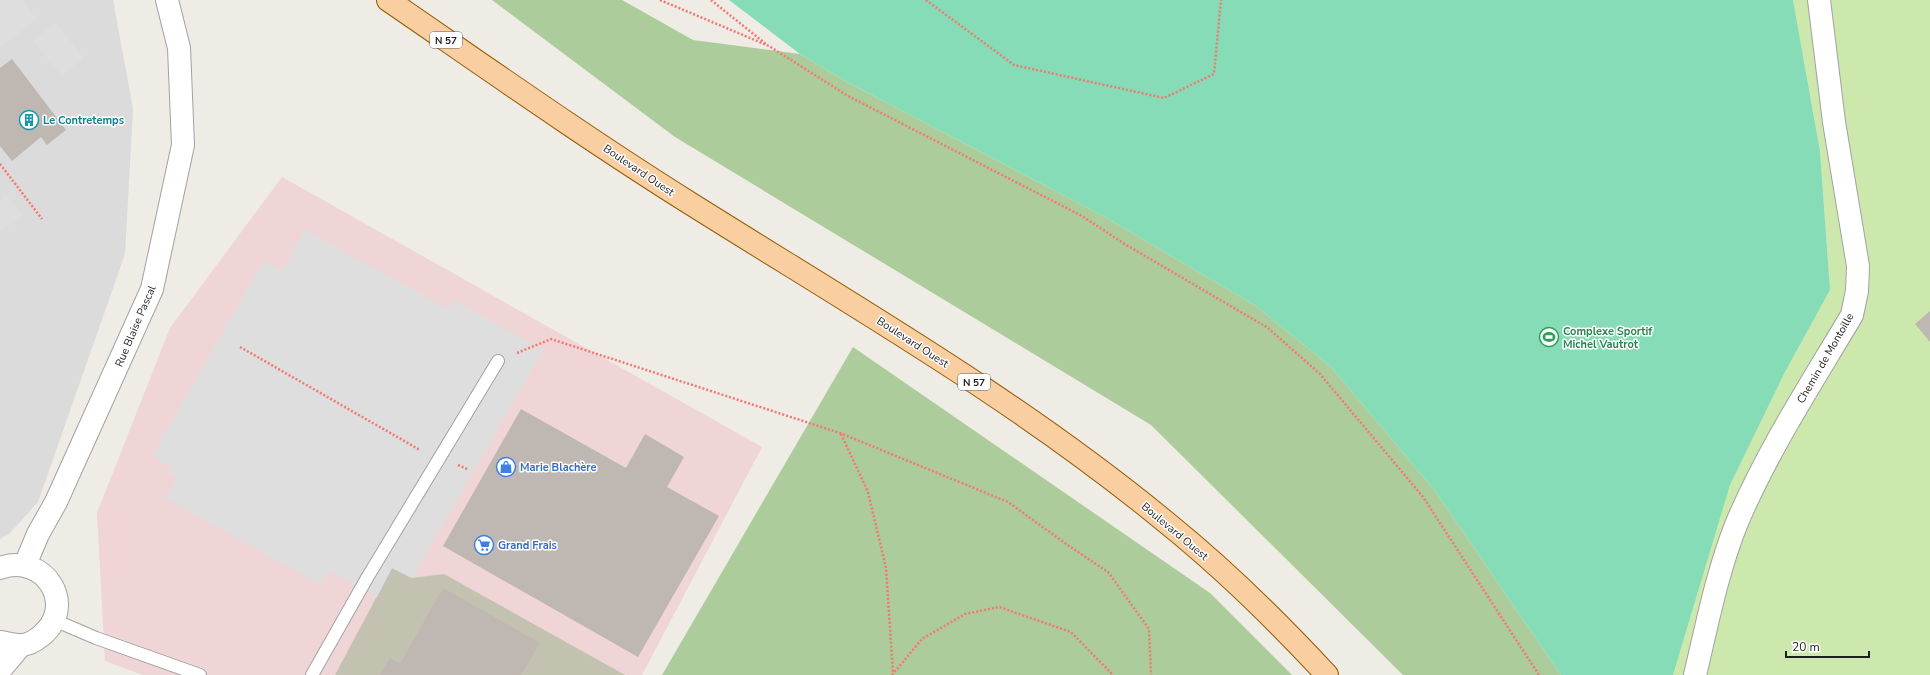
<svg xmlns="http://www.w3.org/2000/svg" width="1930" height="675" font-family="'Nunito Sans',sans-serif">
	<rect width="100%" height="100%" fill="#efebe5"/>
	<path fill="#dcdbdb" d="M0,0H113L133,109L125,254L38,502L9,534L0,539Z"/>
	<path fill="#efd5d5" d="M282,177L762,447L642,675H143L105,661L97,513L170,328Z"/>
	<path fill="#c3c2b1" d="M392,568L412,578L444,574L625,675H335Z"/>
	<path fill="#cce8ac" d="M1793,0H1930V675H1673L1730,485L1785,372L1830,290L1820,150Z"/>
	<g fill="#accd9b">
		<path d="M492,0H622L693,40L800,54L847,82L1105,217L1256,306L1331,367L1435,491L1561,675H1403L1151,425L675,137Z"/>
		<path d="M853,347L1210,593L1292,675H662Z"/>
	</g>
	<path fill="#85dcb6" d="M729,0H1793L1820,151L1830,290L1785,372L1730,485L1673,675H1561L1435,491L1331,367L1256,306L1105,217L847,82L800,54Z"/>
	<g fill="#dedede">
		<path d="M0,0H22L37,19L0,48Z"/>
		<path d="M56,23L84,58L61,75L33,40Z"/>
		<path d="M6,195L22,215L0,232V200Z"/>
		<path d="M305,230L448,309L454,300L543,350L412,578L392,568L377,597L330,571L320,585L165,498L177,478L167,473L171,467L152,456L264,260L282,271Z"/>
	</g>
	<g fill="#bfb7b1">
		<path d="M12,59L66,130L47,145L41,137L12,161L0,146V68Z"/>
		<path d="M1930,311V342L1915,324Z"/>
		<path d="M521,409L626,468L645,434L684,457L667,487L719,516L638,657L443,546Z"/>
		<path d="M443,588L540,643L521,675H380L390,658L400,664Z"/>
	</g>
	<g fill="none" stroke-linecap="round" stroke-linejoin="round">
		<defs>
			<g id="lane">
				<path d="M54,620L96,638L200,675"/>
				<path d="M312,675L367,578L498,361"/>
			</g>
			<g id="street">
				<path d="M25,565L38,534L56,502L152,289L183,145L179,48L167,0"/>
				<path d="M0,568C45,552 78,606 41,636C36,640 28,645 21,645C15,645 7,643 0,642"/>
				<path d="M0,670L21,645"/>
				<path d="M1695,675C1707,625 1717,573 1736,525C1767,451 1811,384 1852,315L1857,291L1858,266L1834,122L1819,0"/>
			</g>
			<path id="primary" d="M388,0C487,68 586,138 688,202C850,304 1018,400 1167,523C1224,569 1277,621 1327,675"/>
		</defs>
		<use href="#lane" stroke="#a2a2a2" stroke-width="14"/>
		<use href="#street" stroke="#a2a2a2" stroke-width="24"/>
		<use href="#primary" stroke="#945d05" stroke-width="24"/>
		<g stroke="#f57770" stroke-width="2.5" stroke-dasharray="2 2" stroke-linecap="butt">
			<path d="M660,0L769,46L848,96L1082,216L1123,243L1268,328L1320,374L1423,497L1539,675"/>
			<path d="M711,0L767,45"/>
			<path d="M926,0L1014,65L1164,98L1214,74L1221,0"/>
			<path d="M0,164L42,219"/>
			<path d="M240,347L420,450"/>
			<path d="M517,353L551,339L840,433L1008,502L1069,546L1108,572L1149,629L1151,675"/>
			<path d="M841,434L868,492L886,568L893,673"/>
			<path d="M458,465L467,469"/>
			<path d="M892,675L922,639L965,614L999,607L1071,632L1113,675"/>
		</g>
		<use href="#lane" stroke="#fff" stroke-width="12"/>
		<use href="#street" stroke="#fff" stroke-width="22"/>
		<use href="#primary" stroke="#f9cea0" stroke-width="22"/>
	</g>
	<defs>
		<symbol id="building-ring" viewBox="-11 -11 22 22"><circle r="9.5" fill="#fff" stroke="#0f9aa8" stroke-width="1.5"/><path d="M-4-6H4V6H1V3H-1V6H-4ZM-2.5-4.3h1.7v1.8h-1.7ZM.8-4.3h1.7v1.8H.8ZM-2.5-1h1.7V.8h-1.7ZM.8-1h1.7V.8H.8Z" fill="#0f9aa8"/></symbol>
		<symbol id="stadium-ring" viewBox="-11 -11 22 22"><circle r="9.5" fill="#fff" stroke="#2e9e5b" stroke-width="1.5"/><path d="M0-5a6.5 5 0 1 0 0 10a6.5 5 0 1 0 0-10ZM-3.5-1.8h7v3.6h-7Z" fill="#2e9e5b"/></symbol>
		<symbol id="shop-ring" viewBox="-11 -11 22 22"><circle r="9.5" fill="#fff" stroke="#3f7fe0" stroke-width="1.5"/><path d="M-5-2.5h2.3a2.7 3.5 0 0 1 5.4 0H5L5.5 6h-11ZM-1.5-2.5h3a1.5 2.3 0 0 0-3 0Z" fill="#3f7fe0"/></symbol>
		<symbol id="supermarket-ring" viewBox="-11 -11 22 22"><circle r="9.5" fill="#fff" stroke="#3f7fe0" stroke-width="1.5"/><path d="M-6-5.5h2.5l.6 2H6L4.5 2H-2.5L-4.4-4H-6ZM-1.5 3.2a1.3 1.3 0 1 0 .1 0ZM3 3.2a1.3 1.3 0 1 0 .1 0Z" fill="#3f7fe0"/></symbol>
	</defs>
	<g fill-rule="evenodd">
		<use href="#building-ring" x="18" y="109" width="22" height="22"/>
		<use href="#stadium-ring" x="1538" y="326" width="22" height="22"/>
		<use href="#shop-ring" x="495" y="456" width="22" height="22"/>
		<use href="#supermarket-ring" x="473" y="534" width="22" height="22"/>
	</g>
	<g text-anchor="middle" stroke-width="3" stroke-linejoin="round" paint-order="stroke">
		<g fill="#fff" stroke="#626262" stroke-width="1">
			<rect x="430" y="32" width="32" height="16" rx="3"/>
			<rect x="958" y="374" width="32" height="16" rx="3"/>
		</g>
		<g font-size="10" font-weight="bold" fill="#1e1e1e">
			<text x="446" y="44">N 57</text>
			<text x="974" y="386">N 57</text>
		</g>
		<g font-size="11" font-weight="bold" fill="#0d838f" stroke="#fff" text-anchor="start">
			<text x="43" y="124">Le Contretemps</text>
		</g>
		<g font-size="11" fill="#1e1e1e" stroke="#fff">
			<text transform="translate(639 170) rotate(34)" y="4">Boulevard Ouest</text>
			<text transform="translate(135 326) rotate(-67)" y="4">Rue Blaise Pascal</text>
			<text transform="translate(913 342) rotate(33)" y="4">Boulevard Ouest</text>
			<text transform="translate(1825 358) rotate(-60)" y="4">Chemin de Montoille</text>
			<text transform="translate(1175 531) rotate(40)" y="4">Boulevard Ouest</text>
		</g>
		<g font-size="11" font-weight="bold" fill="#27864d" stroke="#fff" text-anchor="start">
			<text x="1563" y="335">Complexe Sportif<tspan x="1563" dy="13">Michel Vautrot</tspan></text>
		</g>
		<g font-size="11" font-weight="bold" fill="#366cbe" stroke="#fff" text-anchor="start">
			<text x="520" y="471">Marie Blachère</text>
			<text x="498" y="549">Grand Frais</text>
		</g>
	</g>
	<path d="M1786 651v6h83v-6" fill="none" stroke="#1e1e1e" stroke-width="2"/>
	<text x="1792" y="651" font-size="12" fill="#1e1e1e" stroke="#ffffff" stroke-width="3" paint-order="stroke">20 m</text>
</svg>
